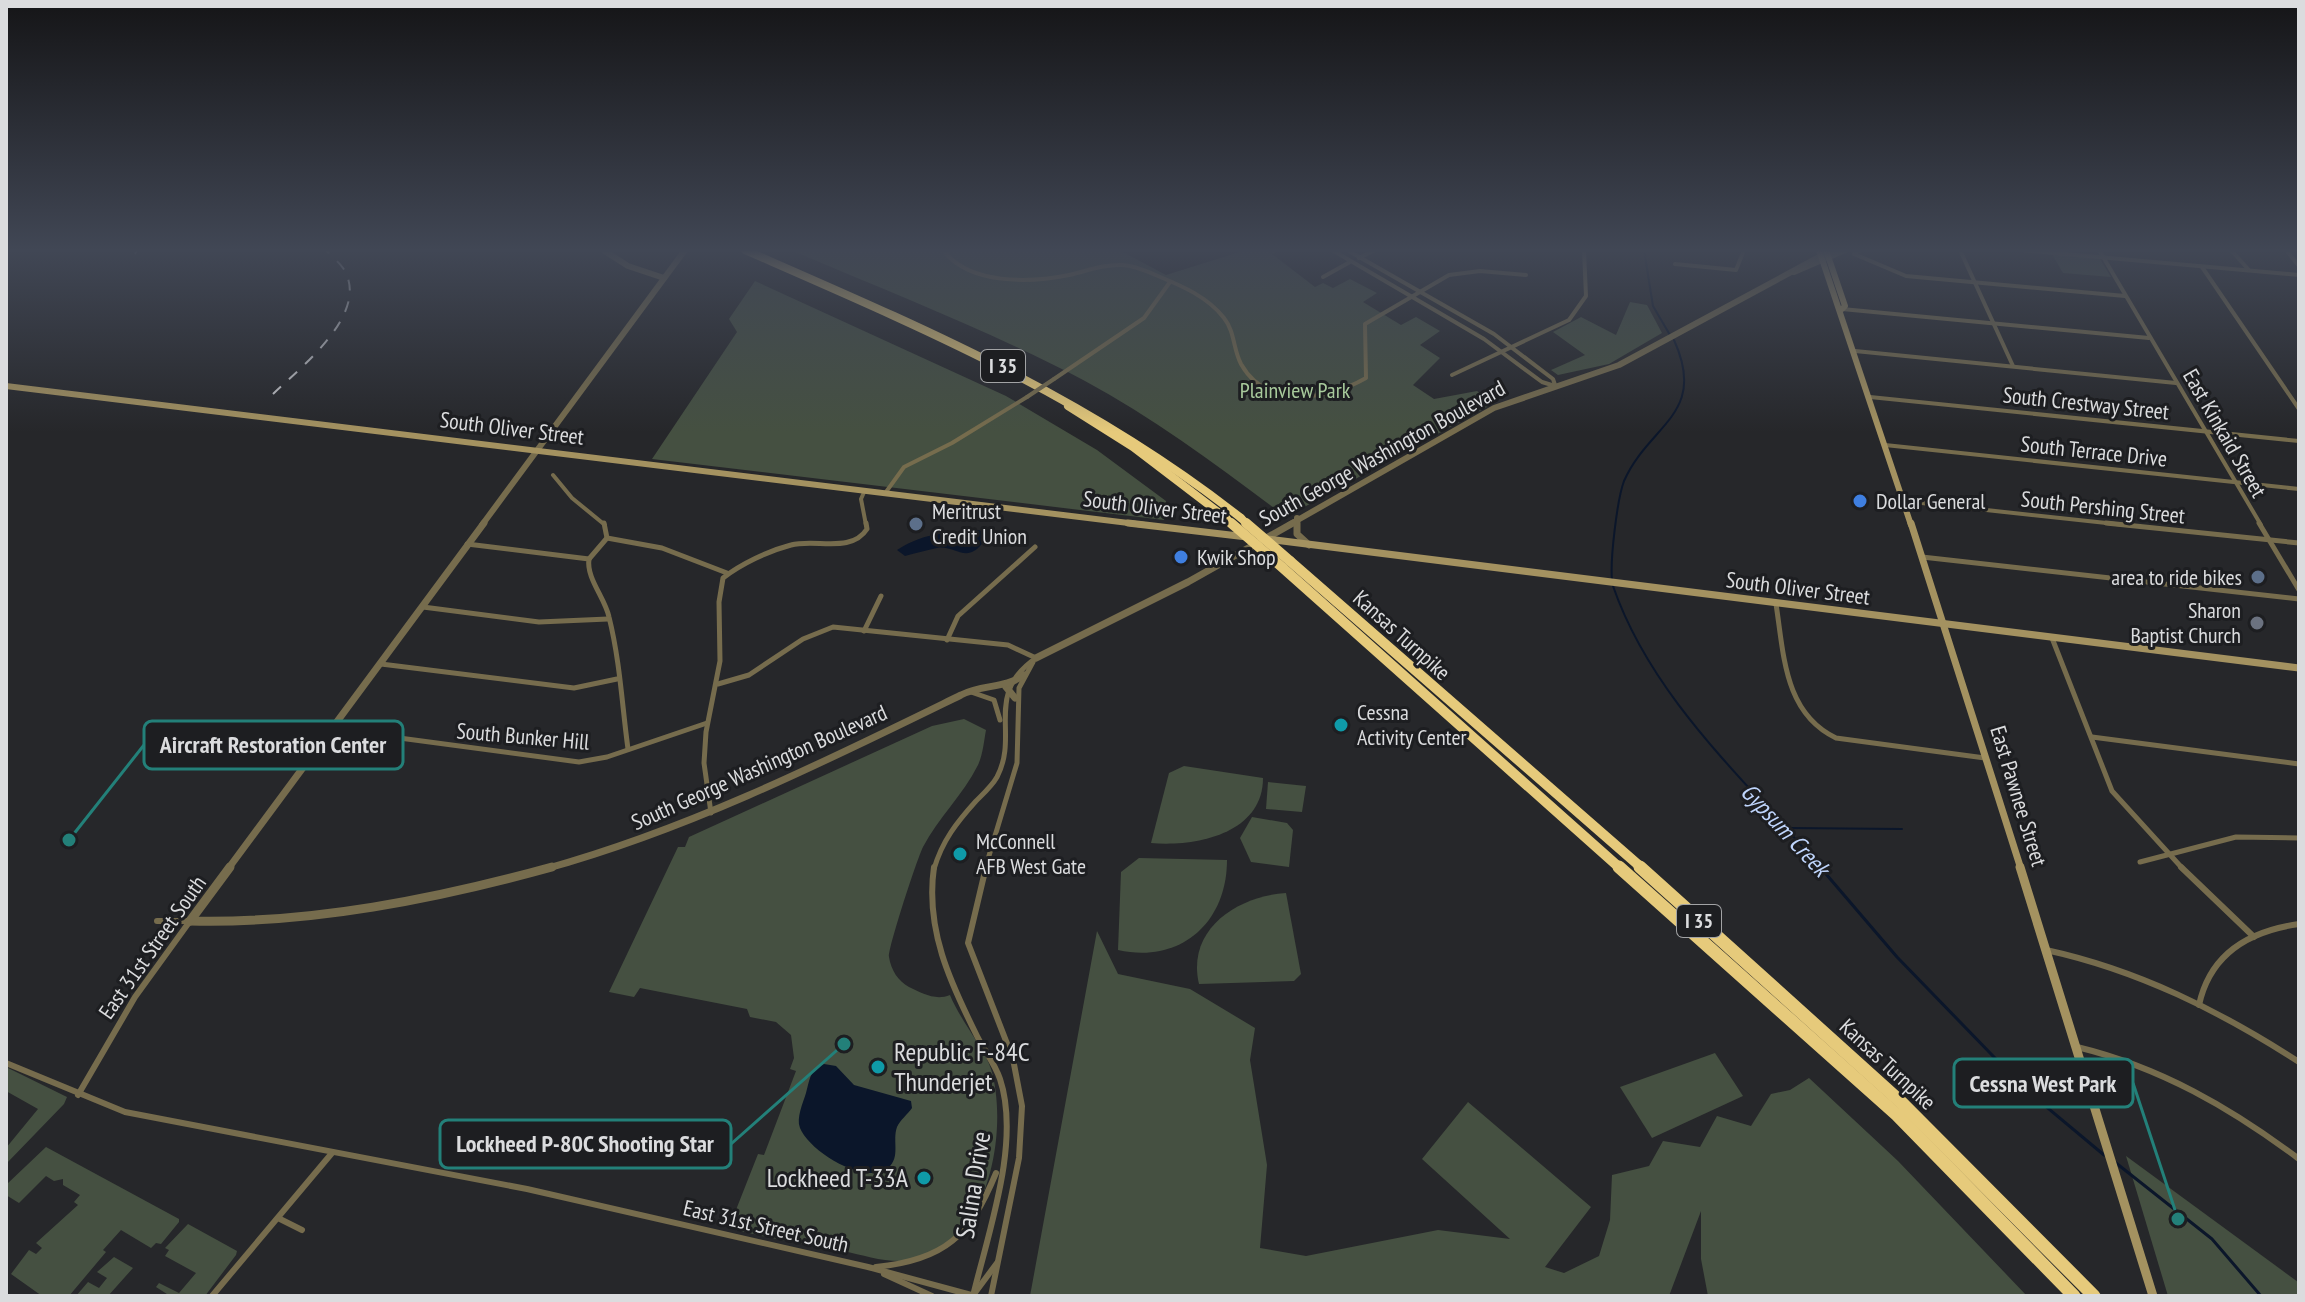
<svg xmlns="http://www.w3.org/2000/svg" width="2305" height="1302" font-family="'PT Sans Narrow',sans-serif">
	<rect width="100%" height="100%" fill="#26272a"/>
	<g fill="#455041">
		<path d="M791,250H1119L1166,275L1246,250H1281L1272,254L1315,287L1323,283L1333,288L1350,279L1377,293L1363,302L1401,325L1416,317L1440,331L1420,345L1440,358L1413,385L1434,399L1477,391L1494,403L1286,517C1222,469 1156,419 1085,381C990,331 889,292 791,250Z"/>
		<path d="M2052,254L2100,259L2111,277L2063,273Z"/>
		<path d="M755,281L1006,396L1097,450L1166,501L1164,520L652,459L737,332L729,319Z"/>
		<path d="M1630,302L1647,305L1662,333L1609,364L1558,375L1551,370L1585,355L1553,332L1581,317L1616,335Z"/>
		<path d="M964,719L986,730C984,741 983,754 978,765C963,795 938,818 923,847C917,859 888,948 889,957C891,970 898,981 909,987C922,993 935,1001 950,995C959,1018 985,1050 991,1069C1010,1133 987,1256 903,1261C883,1262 863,1255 843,1251C807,1245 772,1239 736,1230L732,1220L758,1154L764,1155L796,1071L790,1069L794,1058L791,1035L776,1022L750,1017L747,1009L640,988L634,997L609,992L678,847H685L689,837L932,726Z"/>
		<path d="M1184,766L1263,778C1263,834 1195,847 1151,843L1169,773Z"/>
		<path d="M1268,782L1306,786L1302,812L1266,809Z"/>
		<path d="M1252,817L1287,823L1293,830L1289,867L1251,862L1240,838Z"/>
		<path d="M1139,858L1227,860C1227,923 1180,964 1118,950L1121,872Z"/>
		<path d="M1286,893L1301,974L1294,981L1199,984C1186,929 1238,896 1286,893Z"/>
		<path d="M1097,931L1118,974L1190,989L1255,1028L1250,1060L1267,1165L1260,1248L1306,1256L1438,1230L1510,1239L1422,1159L1468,1102L1591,1207L1545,1267L1564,1273L1599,1256L1610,1220L1612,1175L1649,1166L1663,1141L1700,1147L1717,1116L1751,1126L1771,1094L1790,1090L1809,1078L1898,1161L2027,1296H1708L1701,1259V1211L1669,1296H1030Z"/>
		<path d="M1715,1053L1743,1096L1652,1138L1620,1087Z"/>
		<path d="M6,1067L67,1097L64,1104L6,1164V1148L38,1109L6,1091Z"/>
		<path d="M46,1147L179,1219V1222L161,1244L156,1243L151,1248L121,1230L103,1250L106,1252L69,1296H42L11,1274L29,1250L36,1254L42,1248L36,1243L78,1205L74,1202L80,1195L63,1185V1179L54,1181L46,1176L19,1203L6,1195V1185Z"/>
		<path d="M2126,1156L2298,1282L2299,1296H2168Z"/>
		<path d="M188,1224L237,1251L236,1255L205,1296H170L156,1287L159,1283L179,1293L196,1273L165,1256L169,1250L165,1248Z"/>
		<path d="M114,1257L133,1268L108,1296H76L88,1282L99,1288L107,1278L97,1272Z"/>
	</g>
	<g fill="#0b162a">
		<path d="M979,530L984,533V541C967,566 954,544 937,548C927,550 916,553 905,556L897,550C929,530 944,535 979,530Z"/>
		<path d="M824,1064L836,1066L854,1085L911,1101L912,1108C908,1114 900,1120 897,1127C892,1141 901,1157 888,1168C865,1186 809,1151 800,1128C796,1118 803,1103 806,1093C810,1079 810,1069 824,1064Z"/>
	</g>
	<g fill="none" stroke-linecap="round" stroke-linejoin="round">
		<g stroke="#0b162a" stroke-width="2">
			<path d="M1644,250L1653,306L1670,335"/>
			<path d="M1612,580C1610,560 1617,500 1624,481C1649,424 1708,415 1674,340"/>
			<path d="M1613,586C1652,699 1747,781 1822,869"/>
			<path d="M1788,828L1902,829"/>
		</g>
		<g stroke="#0b162a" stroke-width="3">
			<path d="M1820,867L1897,957L2025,1089L2104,1155"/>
			<path d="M2116,1163L2212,1239L2261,1296"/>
		</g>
		<g stroke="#766c4d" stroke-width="4">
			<path d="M943,250C969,285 1030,283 1069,275C1087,271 1104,264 1123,265C1135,266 1147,271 1158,276C1182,286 1208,297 1224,318C1235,332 1233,349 1241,364C1267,410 1327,400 1366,378L1365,324L1449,275L1480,271L1526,275"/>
			<path d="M1332,250L1484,339L1542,382L1555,386"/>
			<path d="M1347,250L1494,334L1553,379L1555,385"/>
			<path d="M1860,250L1854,254L1906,276L2125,296"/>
			<path d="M1960,250L2013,366"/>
			<path d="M2020,250L2299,275"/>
			<path d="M2099,250L2261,525"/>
			<path d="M2231,250L2248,269"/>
			<path d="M2286,250L2299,266"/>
			<path d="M1359,258L1375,250"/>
			<path d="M1675,264L1736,270L1744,250"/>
			<path d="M2202,267L2299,409"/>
			<path d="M1323,277L1350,262"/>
			<path d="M1842,309L2149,338"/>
			<path d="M1855,351L2176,383"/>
			<path d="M1452,375L1569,320L1586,296L1584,250"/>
			<path d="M1054,379L1144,318L1170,282"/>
			<path d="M1870,397L2299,441"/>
			<path d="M1885,445L2299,489"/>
			<path d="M553,475L572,498L605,525"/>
			<path d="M865,490L861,499L866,525"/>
			<path d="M886,492L904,467L952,443L1027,397"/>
			<path d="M1903,501L2125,525"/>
		</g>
		<g stroke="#766c4d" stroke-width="5">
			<path d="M604,523L607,538"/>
			<path d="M2106,523L2299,543"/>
			<path d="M2259,523L2299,590"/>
			<path d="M607,538L662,548L727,573"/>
			<path d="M467,544L589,559"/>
			<path d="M1922,557L2299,599"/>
			<path d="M589,559C586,578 605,598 609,617C620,661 622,705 628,749"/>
			<path d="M589,559L607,538"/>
			<path d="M1776,604C1784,655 1784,713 1836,738L1985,758"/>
			<path d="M423,607L539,622L608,619"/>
			<path d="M864,631L881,596"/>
			<path d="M2052,638L2112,791L2183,869"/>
			<path d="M947,640L958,616L1035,547"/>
			<path d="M381,664L574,688L617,679"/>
			<path d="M718,684L749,675L803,639L833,627L1008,645L1036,658"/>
			<path d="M971,692L994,700L1000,720"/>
			<path d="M332,729L579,762L607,757L707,723"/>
			<path d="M2092,737L2299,764"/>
			<path d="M711,813L704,763L706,732L720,661L719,602L723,578C741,564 768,551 791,545C815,538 851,554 867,529L866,523"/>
			<path d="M2140,862L2236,837L2299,838"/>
			<path d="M934,869C942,841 957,822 976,801C983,794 992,786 997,777C1020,733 983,695 1036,658"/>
			<path d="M985,869L1017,763L1019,688L1033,662"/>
		</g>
		<g stroke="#766c4d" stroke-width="6">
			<path d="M934,867C925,929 950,982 977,1036C984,1050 995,1064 1000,1079C1021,1142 988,1233 973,1296"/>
			<path d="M986,867L968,943L1013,1059L1022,1106L1019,1158L991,1296"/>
			<path d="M2181,867L2254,937"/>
			<path d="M157,921H189"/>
			<path d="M2046,950C2138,970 2220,1011 2299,1062"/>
			<path d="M2199,1005C2210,954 2249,931 2299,924"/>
			<path d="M2077,1047C2160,1067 2231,1108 2299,1159"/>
			<path d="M6,1063L125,1112L527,1189L868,1267L975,1296"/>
			<path d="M78,1095L135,997L190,921"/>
			<path d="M278,1218L302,1230"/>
			<path d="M876,1267C945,1260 970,1236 996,1173"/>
			<path d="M884,1274L932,1296"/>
			<path d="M974,1294L997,1263"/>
			<path d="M212,1296L332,1153"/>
		</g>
		<g stroke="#766c4d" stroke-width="6">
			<path d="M603,250L628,266L664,278"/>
			<path d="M1794,272L1845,250"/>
			<path d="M1297,518V525"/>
			<path d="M482,525L685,250"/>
			<path d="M1289,525L1494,408L1619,365L1832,250"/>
		</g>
		<g stroke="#766c4d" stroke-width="7">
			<path d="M1297,523V534L1309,545"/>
			<path d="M1036,658L1188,582L1293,523"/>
			<path d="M1006,687L1015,698"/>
			<path d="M228,869L484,523"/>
			<path d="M545,869C690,829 826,761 961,695C982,684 1005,689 1024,675"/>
		</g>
		<g stroke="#766c4d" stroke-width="9">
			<path d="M190,921C311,924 436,899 552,867"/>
			<path d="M190,921L230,867"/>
		</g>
		<g stroke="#a49260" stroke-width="6">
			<path d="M1819,250L1911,525"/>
			<path d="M1826,250L1845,306L1842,309"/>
			<path d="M6,386L1145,525"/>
		</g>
		<g stroke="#a49260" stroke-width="7">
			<path d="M1128,523L1247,537"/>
			<path d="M1911,523L2021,869"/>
			<path d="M1267,539L2299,668"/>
		</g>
		<path stroke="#a49260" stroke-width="9" d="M2020,867L2153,1296"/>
		<g stroke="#e6ca7b" stroke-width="8">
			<path d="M745,250C923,328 1087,397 1241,518"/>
			<path d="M1068,406L1133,447L1226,518"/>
		</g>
		<g stroke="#e6ca7b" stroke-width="10">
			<path d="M1275,561L1621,869"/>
			<path d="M1290,561L1643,869"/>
		</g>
		<g stroke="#e6ca7b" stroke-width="13">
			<path d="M1619,867L1897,1115L2074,1296"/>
			<path d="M1640,867L1902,1103L2094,1296"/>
		</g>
		<g stroke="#c4c5c8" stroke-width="2" stroke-dasharray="11 11" stroke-linecap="butt">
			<path d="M135,254L137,250"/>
			<path d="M273,394C301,367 372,312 343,268C339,262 331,256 326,250"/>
		</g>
		<path stroke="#766c4d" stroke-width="4" d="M1027,397L1054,379"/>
		<g stroke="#e6ca7b" stroke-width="8">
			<path d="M1226,518L1233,525"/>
			<path d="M1241,518L1248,525"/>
		</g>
		<g stroke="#e6ca7b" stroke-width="10">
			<path d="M1231,523L1275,561"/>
			<path d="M1246,523L1290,561"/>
		</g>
	</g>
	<linearGradient id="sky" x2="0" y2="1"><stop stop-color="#151517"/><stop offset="0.58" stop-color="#414755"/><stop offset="1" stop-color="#414755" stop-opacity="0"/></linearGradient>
	<rect width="2305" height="432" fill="url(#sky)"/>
	<g fill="#3f7fe0" stroke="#1d1e21" stroke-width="3">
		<circle cx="1860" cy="501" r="8"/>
		<circle cx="1181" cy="557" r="8"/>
	</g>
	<g fill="#5c6f8a" stroke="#1d1e21" stroke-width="3">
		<circle cx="916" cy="524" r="8"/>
		<circle cx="2258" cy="577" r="8"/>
	</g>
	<circle fill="#6b7280" stroke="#1d1e21" stroke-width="3" cx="2257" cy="623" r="8"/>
	<g fill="#0f9aa8" stroke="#1d1e21" stroke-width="3">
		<circle cx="1341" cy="725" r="8"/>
		<circle cx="960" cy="854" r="8"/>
		<circle cx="878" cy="1067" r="8"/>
		<circle cx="924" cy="1178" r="8"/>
	</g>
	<g text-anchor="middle" stroke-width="6" stroke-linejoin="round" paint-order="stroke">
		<g fill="#1d1e21" stroke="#a2a3a5" stroke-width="2">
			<rect x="981" y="350" width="44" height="32" rx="6"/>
			<rect x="1677" y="905" width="44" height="32" rx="6"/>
		</g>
		<g font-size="20" font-weight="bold" fill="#dbdcde">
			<text x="1003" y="373">I 35</text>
			<text x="1699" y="928">I 35</text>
		</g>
		<g font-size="22" fill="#a8ca9c" stroke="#1d1e21">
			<text x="1295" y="398">Plainview Park</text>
		</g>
		<g font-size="22" fill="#dbdcde" stroke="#1d1e21">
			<text transform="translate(2086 403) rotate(6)" y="8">South Crestway Street</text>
			<text transform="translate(512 428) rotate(7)" y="8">South Oliver Street</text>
			<text transform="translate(2225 433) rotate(60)" y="8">East Kinkaid Street</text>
			<text transform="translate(2094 451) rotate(6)" y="8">South Terrace Drive</text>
			<text transform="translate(1382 453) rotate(-29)" y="8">South George Washington Boulevard</text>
			<text transform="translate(1155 507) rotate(7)" y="8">South Oliver Street</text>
			<text transform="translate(2103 507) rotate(6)" y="8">South Pershing Street</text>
			<text transform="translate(1798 588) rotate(7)" y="8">South Oliver Street</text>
			<text transform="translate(1402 635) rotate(42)" y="8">Kansas Turnpike</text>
			<text transform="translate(523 736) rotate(5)" y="8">South Bunker Hill</text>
			<text transform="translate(759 767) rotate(-24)" y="8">South George Washington Boulevard</text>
			<text transform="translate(2019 796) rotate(73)" y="8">East Pawnee Street</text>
			<text transform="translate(152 947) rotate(-55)" y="8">East 31st Street South</text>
			<text transform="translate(1888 1064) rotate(43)" y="8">Kansas Turnpike</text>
			<text transform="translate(766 1226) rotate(13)" y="8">East 31st Street South</text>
		</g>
		<g font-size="22" fill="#dbdcde" stroke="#1d1e21" text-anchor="start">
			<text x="1876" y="509">Dollar General</text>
			<text x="932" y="519">Meritrust<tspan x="932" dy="25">Credit Union</tspan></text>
			<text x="1197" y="565">Kwik Shop</text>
			<text x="2242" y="585" text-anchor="end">area to ride bikes</text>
			<text x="2241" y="618" text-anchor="end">Sharon<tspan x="2241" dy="25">Baptist Church</tspan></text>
			<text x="1357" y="720">Cessna<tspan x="1357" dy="25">Activity Center</tspan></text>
			<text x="976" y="849">McConnell<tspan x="976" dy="25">AFB West Gate</tspan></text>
		</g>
		<g font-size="24" font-style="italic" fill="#bfd5fc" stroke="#1d1e21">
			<text transform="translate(1785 830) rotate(47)" y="8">Gypsum Creek</text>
		</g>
		<g font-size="26" fill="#dbdcde" stroke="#1d1e21" text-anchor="start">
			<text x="894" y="1061">Republic F-84C<tspan x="894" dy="30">Thunderjet</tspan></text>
			<text x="908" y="1187" text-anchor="end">Lockheed T-33A</text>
		</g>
		<g font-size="26" fill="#dbdcde" stroke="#1d1e21">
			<text transform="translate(973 1185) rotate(-81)" y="9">Salina Drive</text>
		</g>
	</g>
	<path fill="none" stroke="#238079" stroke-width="3" d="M69 840L144 745M2178 1219L2133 1083M844 1044L731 1144"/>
	<g fill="#238079" stroke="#1d1e21" stroke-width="3">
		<circle cx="69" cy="840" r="8"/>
		<circle cx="2178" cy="1219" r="8"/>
		<circle cx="844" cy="1044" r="8"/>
	</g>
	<g fill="#1d1e21" stroke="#238079" stroke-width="3">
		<rect x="144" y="721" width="259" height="48" rx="8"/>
		<rect x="1954" y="1059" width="179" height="48" rx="8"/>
		<rect x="440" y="1120" width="291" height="48" rx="8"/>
	</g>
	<g font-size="24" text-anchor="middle" font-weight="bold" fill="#dbdcde">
		<text x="273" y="753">Aircraft Restoration Center</text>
		<text x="2043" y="1092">Cessna West Park</text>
		<text x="585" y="1152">Lockheed P-80C Shooting Star</text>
	</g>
	<rect width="2305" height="1302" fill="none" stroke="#dbdcde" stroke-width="16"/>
</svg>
